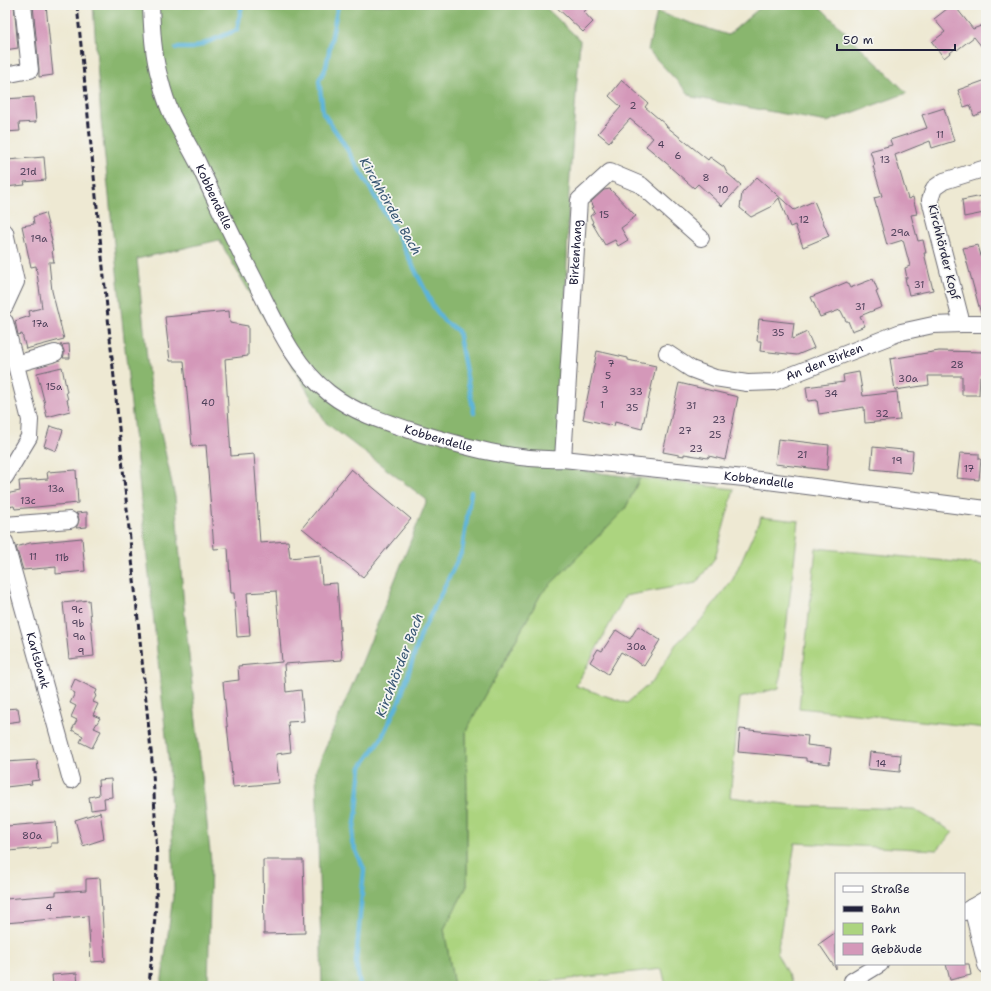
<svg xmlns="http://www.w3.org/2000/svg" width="991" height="991" font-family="'Shantell Sans',sans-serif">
	<rect width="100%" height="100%" fill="#f6f6f2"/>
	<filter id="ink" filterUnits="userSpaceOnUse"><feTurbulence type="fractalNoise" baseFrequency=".025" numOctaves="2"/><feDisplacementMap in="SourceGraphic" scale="8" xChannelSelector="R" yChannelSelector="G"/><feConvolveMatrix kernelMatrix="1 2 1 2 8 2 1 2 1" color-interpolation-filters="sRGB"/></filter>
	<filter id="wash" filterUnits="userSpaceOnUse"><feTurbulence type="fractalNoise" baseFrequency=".012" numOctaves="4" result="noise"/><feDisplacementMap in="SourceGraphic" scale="16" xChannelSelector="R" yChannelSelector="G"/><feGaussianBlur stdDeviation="0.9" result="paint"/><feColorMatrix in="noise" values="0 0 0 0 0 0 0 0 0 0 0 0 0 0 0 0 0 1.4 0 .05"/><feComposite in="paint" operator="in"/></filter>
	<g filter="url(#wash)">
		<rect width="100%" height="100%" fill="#eee9d3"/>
		<g fill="#acd47f" stroke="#677b5d">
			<path d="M640,478L734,489L715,558L696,583L625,596L576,686L627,703L654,680L676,644L701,620L733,579L761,517L799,521L779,688L740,698L730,797L801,806L914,809L953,832L937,850L795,843L777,954L794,986H666L662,969L542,982L543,986H454L444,929L467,886V802L466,731L541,594L625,509Z"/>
			<path d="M816,548L986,565V728L799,708Z"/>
		</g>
		<g fill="#89b66e" stroke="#566c54">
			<path d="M93,5H543L580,40L569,190L561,468L640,478L625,509L541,594L466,731L467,802V886L444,929L454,986H322L316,770L362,662L427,500L326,423L219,240L137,259L149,379L175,497L185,618L211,861L208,986H161L174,889L169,765L101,120Z"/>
			<path d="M763,5H818L907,93L827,122L692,97L648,50L657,12L728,35Z"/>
		</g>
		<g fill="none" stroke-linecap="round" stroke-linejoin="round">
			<g stroke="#5cb4d9" stroke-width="4.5">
				<path d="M338,5L326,67L319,80L323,113L341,139L396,232L433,306L444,321L458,331L474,413"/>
				<path d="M176,48H193L237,30L242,5"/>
				<path d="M360,986L356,962L364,869L352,842L357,810L361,767L381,739L400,699L421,634L462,551L471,492"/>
			</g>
		</g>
		<g id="blocks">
			<g fill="#d498b9">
				<path d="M5,5H14L18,48L5,50Z"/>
				<path d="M33,5H46L53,75L39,77V69Z"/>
				<path d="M554,5H590L584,12L593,22L583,32Z"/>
				<path d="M952,5H954L973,29L986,24V52L974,37L957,50L956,48L944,58L932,42L945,32L934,19Z"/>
				<path d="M622,80L648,103L645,107L666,125V126L708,160L710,157L724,167L727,173L741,185L722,206L698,184L694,188L670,167H671L646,146L653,138L630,119L609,142L598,133L621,107L609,96Z"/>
				<path d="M986,80V111L974,116L970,105L964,107L958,90Z"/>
				<path d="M34,97L36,122L19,123L20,131L5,132V99Z"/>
				<path d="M944,108L954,141L932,148L930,141L895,155L908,199L913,197L917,214L911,215L918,241L923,240L926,253H924L933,290L909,295L905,278H907L905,268L910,266L903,240L887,245L874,198L882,196L873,166L875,165L870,151L892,145L890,140L927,128L922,115Z"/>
				<path d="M44,157L46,180L24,182L25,185L5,187V163H7V160Z"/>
				<path d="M757,177L794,210L814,201L829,236L803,247L795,225L790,227L779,198L771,207L751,217L740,208L742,193Z"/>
				<path d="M610,189L636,216L628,222V223L621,228L628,240L618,246L615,240L605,245L592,223L593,222L590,216L595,212L592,208L594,207L591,202L593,200L604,190Z"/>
				<path d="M982,196L984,213L964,217L962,200Z"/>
				<path d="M45,213L52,241H51L53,251H52L54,262H49L52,291L64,339L26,349L22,334L18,335L15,321L30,316L29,311L42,308L36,266L31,267L22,226L34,224L33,217Z"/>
				<path d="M978,245L984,267H986V314H981L963,248Z"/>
				<path d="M873,279L878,291L876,292L882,307L860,316L865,326L852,331L848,321H846L841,311L840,310L820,317L811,297L847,282L850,288Z"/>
				<path d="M229,311L230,323L248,326V356L225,359L231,456L254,454L260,543L288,541L290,558L320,555L322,584L337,583L342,660L284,664L286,692L301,690L304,721L288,722L291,752L276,754L279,783L233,787L223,682L239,680L238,666L282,662L276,591L247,593L250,636L237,637L234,593H231L228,548L214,549L206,445L192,446L184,361H170L165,317Z"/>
				<path d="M759,319L794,323L792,339L807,332L814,348L797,355L760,351L761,341H757Z"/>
				<path d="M69,344L70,358H63L64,355V351L62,346L60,345Z"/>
				<path d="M597,351L628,358V360L656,366L642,429L615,422L614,426L583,419Z"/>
				<path d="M939,351L986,352V376H980L979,395H962V376H928L929,385L895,390L890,359Z"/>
				<path d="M62,367L67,392H66L68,400H67L70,411L47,417L44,405L45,404L37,373Z"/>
				<path d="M859,372L863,396L897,392L900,420L865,423L864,407L819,414L817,400L808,401L806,387L844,382L843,375Z"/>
				<path d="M679,383L738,397L725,460L709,456L708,458L684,454V456L663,452Z"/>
				<path d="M50,426L63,430L56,451L44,446Z"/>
				<path d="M778,439L829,445L827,470L775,464Z"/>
				<path d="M873,447L913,451L911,473L871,469Z"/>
				<path d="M960,453L979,454V459H981L979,480L957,478Z"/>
				<path d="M351,469L411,519L363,577L302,528Z"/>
				<path d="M76,470L78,503L15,509L14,506L7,507L6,494L20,491L19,481L48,479L47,472Z"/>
				<path d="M87,512V527L76,528L78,524L79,520L78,515L76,513Z"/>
				<path d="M82,538L85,571L56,574V567L23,570L16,547L30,543Z"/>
				<path d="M89,600L94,656L69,659L63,603Z"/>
				<path d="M638,626L660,640L644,666L621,652L608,674L590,662L598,649L602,651L616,630L630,639Z"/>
				<path d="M75,679L97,690L95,695L96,696L93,702L98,704L93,715L100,718L94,728L101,731L92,748L80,742L83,736L72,730L77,720L71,717L76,706L70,703L75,693L70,690Z"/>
				<path d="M18,708L20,721L5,723V709Z"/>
				<path d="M740,729L808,736L807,745L831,748L829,764L806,761V758L738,752Z"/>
				<path d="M870,752L901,755L900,772L868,769Z"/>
				<path d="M37,760L39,780L31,781L32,784L6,787V784H5V762Z"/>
				<path d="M111,779L112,797L104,798L105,808L91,810L89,797L99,795L98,780Z"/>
				<path d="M100,812L104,839L83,846L75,820Z"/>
				<path d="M56,822L58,843H51V847L9,851L7,826Z"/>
				<path d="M263,860H303L305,933L264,934Z"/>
				<path d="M100,878L105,961L91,962L88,916L5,923V899L56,895V892L86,890V879Z"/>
				<path d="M836,932V969L819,944Z"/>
				<path d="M946,964H969L971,975L950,980Z"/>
				<path d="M77,973L78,986H53L52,975Z"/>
			</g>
		</g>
	</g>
	<g filter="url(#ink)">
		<use href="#blocks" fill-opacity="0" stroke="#696870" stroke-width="1"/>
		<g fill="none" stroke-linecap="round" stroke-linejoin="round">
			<defs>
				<g id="minor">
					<path id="s1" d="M151,5C152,30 153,55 160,79C163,91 167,104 172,115C180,131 190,147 198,163C217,204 236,244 256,283C276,323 294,366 329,393C356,414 388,423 419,433C466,447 514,461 563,459L744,478L986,509"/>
					<path d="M5,75L30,70L23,5"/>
					<path d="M5,232L16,282L5,306"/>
					<path d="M5,322L30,420L29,437L5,477"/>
					<path d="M962,324L930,200L934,188L944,181L986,168"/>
					<path id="s2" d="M667,353L691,369L715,378L747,383L774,382L901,332L933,325L962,324H986"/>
					<path d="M16,364L55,353"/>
					<path id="s3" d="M563,459L579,200L610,172L641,185L701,238"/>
					<path d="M5,525L70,520"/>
					<path id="s4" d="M5,542L71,780"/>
					<path d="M972,907L986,965"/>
					<path d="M964,912L986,899"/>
					<path d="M852,981L880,964"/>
				</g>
			</defs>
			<use href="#minor" stroke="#696870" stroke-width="18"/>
			<use href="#minor" stroke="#fff" stroke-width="16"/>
			<path stroke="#22223b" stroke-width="3" stroke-dasharray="6 3" stroke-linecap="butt" d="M77,5L153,771L157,859L156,904L149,986"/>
		</g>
	</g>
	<g text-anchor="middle" stroke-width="3.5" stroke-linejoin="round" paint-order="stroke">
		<g font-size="10" fill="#4e405a">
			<text x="633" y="109">2</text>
			<text x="940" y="138">11</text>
			<text x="661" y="148">4</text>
			<text x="678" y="159">6</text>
			<text x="885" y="163">13</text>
			<text x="28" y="175">21d</text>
			<text x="706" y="181">8</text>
			<text x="723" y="193">10</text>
			<text x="604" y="218">15</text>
			<text x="804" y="223">12</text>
			<text x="900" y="236">29a</text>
			<text x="39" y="242">19a</text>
			<text x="919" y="288">31</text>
			<text x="860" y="310">31</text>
			<text x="40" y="327">17a</text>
			<text x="778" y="336">35</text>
			<text x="611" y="367">7</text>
			<text x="957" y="368">28</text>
			<text x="608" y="379">5</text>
			<text x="908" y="382">30a</text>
			<text x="54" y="390">15a</text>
			<text x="605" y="393">3</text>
			<text x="636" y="395">33</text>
			<text x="831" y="397">34</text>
			<text x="208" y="406">40</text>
			<text x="602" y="408">1</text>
			<text x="691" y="409">31</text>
			<text x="632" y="411">35</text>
			<text x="882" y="417">32</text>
			<text x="719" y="423">23</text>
			<text x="685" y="434">27</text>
			<text x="715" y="438">25</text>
			<text x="696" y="452">23</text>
			<text x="802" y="458">21</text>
			<text x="897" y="464">19</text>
			<text x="969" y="472">17</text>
			<text x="56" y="492">13a</text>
			<text x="28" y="504">13c</text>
			<text x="33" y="560">11</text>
			<text x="62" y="561">11b</text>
			<text x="77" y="613">9c</text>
			<text x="78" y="627">9b</text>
			<text x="79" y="640">9a</text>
			<text x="636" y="650">30a</text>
			<text x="81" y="655">9</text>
			<text x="881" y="767">14</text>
			<text x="32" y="839">80a</text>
			<text x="49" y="911">4</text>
		</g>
		<g font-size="12" fill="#22223b" stroke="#f6f6f2">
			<text dy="4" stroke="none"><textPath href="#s1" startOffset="205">Kobbendelle</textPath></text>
			<text dy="4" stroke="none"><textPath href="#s3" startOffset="207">Birkenhang</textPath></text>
			<text transform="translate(944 252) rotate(76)" y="4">Kirchhörder Kopf</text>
			<text dy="4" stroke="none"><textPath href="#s2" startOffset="168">An den Birken</textPath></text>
			<text dy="4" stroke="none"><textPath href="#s1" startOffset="553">Kobbendelle</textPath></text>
			<text dy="4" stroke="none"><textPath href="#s1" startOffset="877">Kobbendelle</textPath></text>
			<text dy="4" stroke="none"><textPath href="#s4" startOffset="123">Karlsbank</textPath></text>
		</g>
		<g font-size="13" font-style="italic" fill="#365572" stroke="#f6f6f2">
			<text transform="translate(391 206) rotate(60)" y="5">Kirchhörder Bach</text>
			<text transform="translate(399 665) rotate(-69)" y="5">Kirchhörder Bach</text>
		</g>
	</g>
	<rect width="991" height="991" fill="none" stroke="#f6f6f2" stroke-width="20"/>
	<rect x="835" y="873" width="130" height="92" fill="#f6f6f2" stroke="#a1a1a9"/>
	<rect x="843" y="886" width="20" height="6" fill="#ffffff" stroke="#a1a1a9"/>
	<text x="871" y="893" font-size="12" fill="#22223b">Straße</text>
	<rect x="843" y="906" width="20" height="6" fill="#22223b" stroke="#a1a1a9"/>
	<text x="871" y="913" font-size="12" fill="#22223b">Bahn</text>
	<rect x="843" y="923" width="20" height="12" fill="#acd47f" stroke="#a1a1a9"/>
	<text x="871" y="933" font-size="12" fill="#22223b">Park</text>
	<rect x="843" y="943" width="20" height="12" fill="#d498b9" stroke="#a1a1a9"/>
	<text x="871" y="953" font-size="12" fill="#22223b">Gebäude</text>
	<path d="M837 44v6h118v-6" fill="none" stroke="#22223b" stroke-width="2"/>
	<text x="843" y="44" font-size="12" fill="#22223b" stroke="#f6f6f2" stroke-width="3" paint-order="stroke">50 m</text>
</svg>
